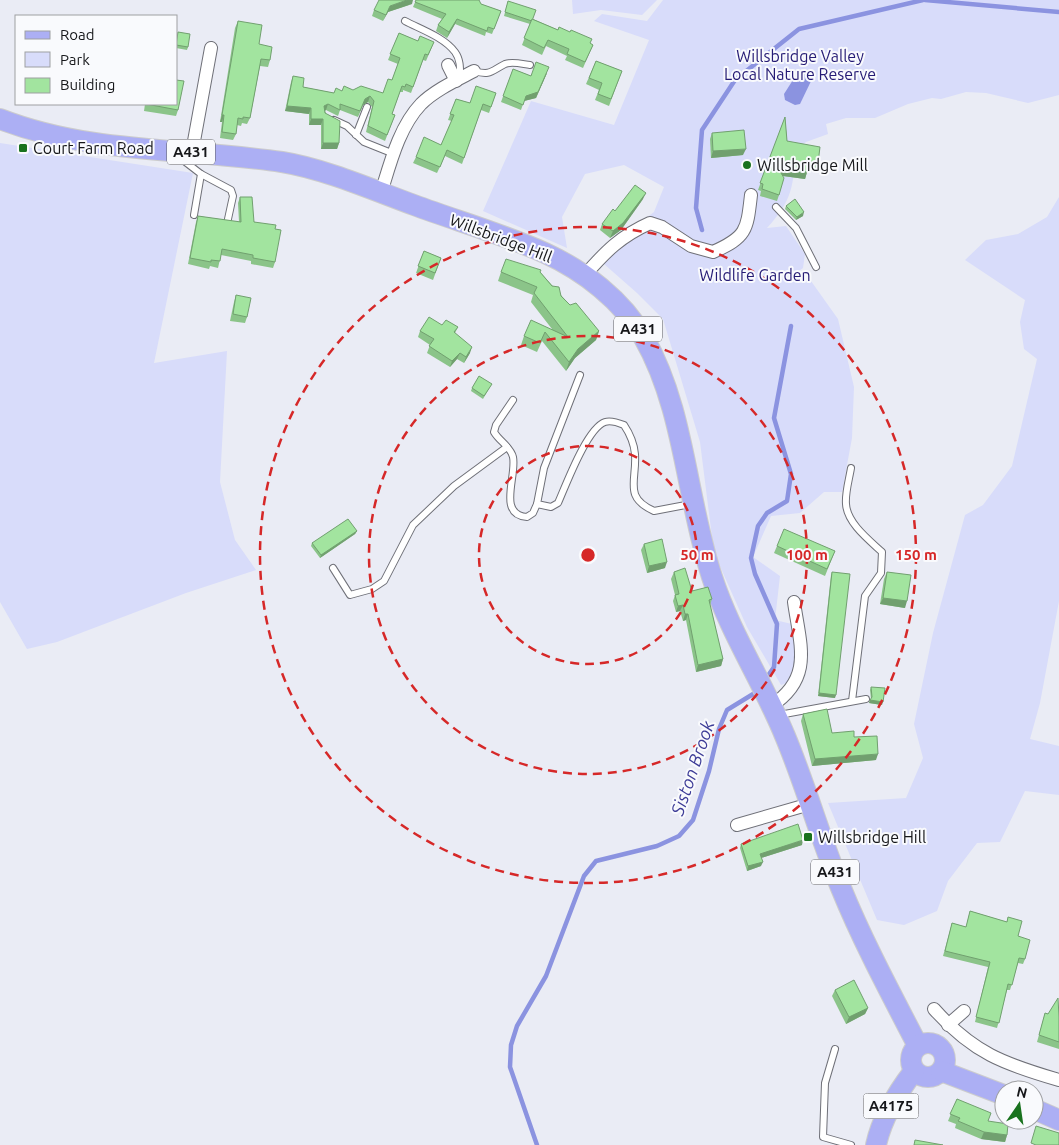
<svg xmlns="http://www.w3.org/2000/svg" width="1059" height="1145" font-family="Ubuntu,sans-serif">
	<rect width="100%" height="100%" fill="#eaecf5"/>
	<g fill="#d8dcfa">
		<path d="M572,0H657L642,15L601,10L573,14Z"/>
		<path d="M663,0H1059V95L1028,103L986,93L966,92L941,99L932,98L908,104L875,118H846L826,124L828,134L806,142L796,150C793,186 793,200 767,228L786,226L805,254L803,268L792,276L811,281L838,319L854,387L852,438L842,492H824L800,513L771,516L753,557L780,576L775,620L796,625L799,661L794,680L781,685L747,627L714,553L700,442L663,319L637,293L604,264L600,269L590,263L597,255L654,212L664,187L624,165L585,174L562,217L567,248L483,211L531,101L614,125L649,40L594,21L602,14L647,21Z"/>
		<path d="M0,143L193,173L154,363L227,351L220,482L235,540L256,570L186,593L57,642L27,649L0,602Z"/>
		<path d="M1059,197V601L1040,703L1030,739L1059,746V795L1025,791L1000,842L977,843L948,881L937,911L904,925L877,920L828,803L906,798L923,758L914,724L933,633L965,515L983,505L1012,466L1037,359L1024,349L1020,322L1025,300L965,260L986,240L1018,234L1047,217Z"/>
	</g>
	<path fill="#8b93e0" d="M802,71L811,73L813,77L800,104L795,105L785,100L784,94L798,72Z"/>
	<g fill="none" stroke-linecap="round" stroke-linejoin="round">
		<g stroke="#8b93e0" stroke-width="4.5">
			<path d="M925,0L1059,12"/>
			<path d="M702,230L696,208L702,130L735,80L799,29L923,0"/>
			<path d="M765,680L774,667L777,624L755,574L751,558L758,526L767,513L787,501L791,474L774,418L791,326"/>
			<path d="M537,1145L510,1067L511,1045L517,1026L546,976L584,876L596,861L657,846L679,836L693,820L709,771L719,729L727,710L758,691"/>
		</g>
		<defs>
			<g id="service">
				<path d="M405,21C420,29 444,37 455,52C461,60 460,70 460,79"/>
				<path d="M474,71C491,76 491,71 505,64C512,61 522,64 530,65"/>
				<path d="M334,120L347,126L364,142L394,154"/>
				<path d="M356,135L367,107"/>
				<path d="M179,157L201,174L194,215"/>
				<path d="M201,174L231,190L233,196L228,219"/>
				<path d="M776,207L796,228L816,267"/>
				<path d="M580,375L544,468L537,504L551,507L558,503C566,485 587,428 605,422C611,420 619,423 624,425C630,434 634,443 635,454C637,481 623,497 654,511L691,504"/>
				<path d="M513,400L496,425L494,432C499,441 511,447 513,457C517,476 497,515 527,517L533,513L537,504"/>
				<path d="M851,468C849,480 845,493 846,504C847,523 869,540 882,552L881,573L865,596L852,701"/>
				<path d="M333,568L350,595L372,589L384,581L413,525L454,486L507,447"/>
				<path d="M779,715L866,699"/>
				<path d="M835,1049L825,1083L823,1137L851,1145"/>
			</g>
			<g id="minor">
				<path d="M448,65L456,81"/>
				<path d="M192,152L211,48"/>
				<path d="M381,193C390,164 399,127 421,104C435,90 457,80 474,71"/>
				<path d="M585,275C606,251 621,236 650,223L662,227L691,246L713,252C747,237 747,230 751,195"/>
				<path d="M771,706C814,678 800,645 794,602"/>
				<path d="M737,825L810,804"/>
				<path d="M934,1009C973,1053 1004,1064 1059,1080"/>
				<path d="M948,1025L964,1011"/>
			</g>
			<g id="primary">
				<path d="M0,119C90,154 187,148 282,162C325,169 373,190 414,205C457,221 503,234 545,253C584,271 622,300 644,338C685,410 686,498 712,577C730,633 763,682 785,736C806,786 820,838 841,888C863,942 891,994 918,1046"/>
				<circle cx="928" cy="1060" r="17"/>
				<path d="M941,1071L1004,1095"/>
				<path d="M1034,1109L1059,1120"/>
				<path d="M876,1145C882,1117 897,1093 914,1071"/>
			</g>
		</defs>
		<use href="#service" stroke="#6f7078" stroke-width="8"/>
		<use href="#minor" stroke="#6f7078" stroke-width="14"/>
		<use href="#primary" stroke="#cccccd" stroke-width="22"/>
		<use href="#service" stroke="#fff" stroke-width="6"/>
		<use href="#minor" stroke="#fff" stroke-width="12"/>
		<use href="#primary" stroke="#acaff4" stroke-width="20"/>
	</g>
	<g fill="#8bc489">
		<path d="M416,0L481,4L501,11L492,34L486,32L485,36L455,24L447,38L436,31L438,25L442,19L413,7Z"/>
		<path d="M508,1L533,19L593,45L583,68L565,60L567,56L546,46L542,55L522,45L530,24L504,16Z"/>
		<path d="M412,4L388,12L383,21L372,16L374,10Z"/>
		<path d="M238,21L270,60L268,67L260,66L250,118L247,124L242,123L241,126L237,125L236,134L233,140L220,138L222,122H220L235,28Z"/>
		<path d="M178,32L188,47L187,50L176,48V39Z"/>
		<path d="M399,33L418,41L434,42L426,61L423,60L411,93L403,90V92H400L392,114L395,115L385,141L366,132L372,107L368,102L363,105L358,117L340,110L338,116L326,110L325,111L339,143L337,149H321V125H309V114L285,111L291,82L293,76L303,87L334,93L342,91L353,90L383,93L392,80L398,64L388,60Z"/>
		<path d="M596,61L622,71L609,106L595,100L599,90L586,84Z"/>
		<path d="M513,69L531,76L547,73L536,98L524,101L521,110L501,102Z"/>
		<path d="M496,93L489,113L481,110L462,164L445,156L437,173L413,163L416,157L441,145L452,121L448,120L456,99L470,103Z"/>
		<path d="M145,104H176L178,110L176,116L144,111Z"/>
		<path d="M785,117L787,141L818,163L815,170L808,169L805,179L783,176L779,195L777,201L760,196L761,191L758,190Z"/>
		<path d="M712,133L743,155L711,158L710,139Z"/>
		<path d="M240,197L254,222L275,229V262L273,268L251,264V261L221,255L218,268L210,266L209,269L188,264L196,222L198,216L239,222L238,203Z"/>
		<path d="M643,199L621,230L610,238L600,230L602,224L615,211Z"/>
		<path d="M786,206L803,216L796,220L785,209Z"/>
		<path d="M424,251L441,258L433,280L416,273Z"/>
		<path d="M501,272H540L570,305L599,331L596,340L575,358L566,371L542,341L537,352L521,345L524,336L552,329L531,302L533,295L498,281Z"/>
		<path d="M236,295L247,317L245,323L230,321L234,302Z"/>
		<path d="M442,325L458,327L455,333L470,353L464,363L457,359L450,367L427,353L430,345L418,337L420,331Z"/>
		<path d="M490,387L483,399L471,391L472,388Z"/>
		<path d="M357,531L355,534L320,558L311,546L312,543Z"/>
		<path d="M644,544L665,568L647,573L641,550Z"/>
		<path d="M777,546L835,551L825,576L774,553Z"/>
		<path d="M674,572L692,591L712,599L710,605L723,659L721,666L696,672L686,620L683,621L680,611L676,612L673,601L675,595L671,579Z"/>
		<path d="M832,572L835,698L818,696L831,575Z"/>
		<path d="M887,572L905,608L880,604L884,579Z"/>
		<path d="M871,687L882,705L869,703L871,699L870,690Z"/>
		<path d="M803,714L832,733L854,737L876,760L812,766L801,721Z"/>
		<path d="M741,844L802,845L761,858V866L747,871L740,848Z"/>
		<path d="M970,911L1007,922L1008,917L1018,936L1025,959L1023,964L1018,963L1010,990H1007L997,1028L975,1022L988,967L943,956L952,923L966,927Z"/>
		<path d="M835,990L868,1008L865,1014L846,1024L832,996Z"/>
		<path d="M1045,1013L1059,1017V1049L1037,1042Z"/>
		<path d="M957,1099L1007,1135L1005,1142L981,1139L955,1128L956,1124L948,1121Z"/>
	</g>
	<g fill="#71a06f">
		<path d="M407,0H413L412,4L388,12L383,21L390,6Z"/>
		<path d="M457,19L455,24L447,38L449,32Z"/>
		<path d="M547,73L536,98L524,101L526,96Z"/>
		<path d="M370,96L368,102L363,105L358,117L365,99Z"/>
		<path d="M328,104L326,110L322,112L324,106Z"/>
		<path d="M287,106L311,108L309,114L285,111Z"/>
		<path d="M222,115H224L222,122H220Z"/>
		<path d="M311,119H323L321,125H309Z"/>
		<path d="M323,143H339L337,149H321Z"/>
		<path d="M746,149L743,155L711,158L713,151Z"/>
		<path d="M778,168L807,172L805,179L776,175Z"/>
		<path d="M646,193L643,199L621,230L610,238L613,231Z"/>
		<path d="M804,212L803,216L796,220L797,217Z"/>
		<path d="M599,331L596,340L575,358L566,371L569,362L578,349Z"/>
		<path d="M472,347L470,353L464,363L466,357Z"/>
		<path d="M460,353L457,359L450,367L452,361Z"/>
		<path d="M357,531L355,534L320,558L321,555Z"/>
		<path d="M667,562L665,568L647,573L649,566Z"/>
		<path d="M883,598L907,601L905,608L880,604Z"/>
		<path d="M683,605L680,611L676,612L678,606Z"/>
		<path d="M685,614H688L686,620L683,621Z"/>
		<path d="M723,659L721,666L696,672L698,665Z"/>
		<path d="M819,693L836,695L835,698L818,696Z"/>
		<path d="M870,700L883,702L882,705L869,703Z"/>
		<path d="M878,754L876,760L812,766L815,759Z"/>
		<path d="M803,840L802,845L758,859L760,854Z"/>
		<path d="M763,862L761,866L747,871L748,866Z"/>
		<path d="M868,1008L865,1014L846,1024L849,1017Z"/>
		<path d="M984,1132L1007,1135L1005,1142L981,1139Z"/>
	</g>
	<g fill="#a2e49f" stroke="#71a06f">
		<path d="M379,0H407L390,6L386,15L374,10Z"/>
		<path d="M416,0H479L481,4L501,11L494,29L488,27L487,31L457,19L449,32L438,25L446,14L415,2Z"/>
		<path d="M508,1L536,10L532,21L505,12Z"/>
		<path d="M532,19L558,30L559,27L570,32L571,30L592,39L590,43L593,45L585,62L567,54L569,49L548,40L544,48L524,38Z"/>
		<path d="M238,21L262,25L259,44L272,47L270,60L261,59L250,118L243,117V119L238,118L236,134L222,132L224,115H222Z"/>
		<path d="M178,32L190,34L188,47L176,45Z"/>
		<path d="M399,33L418,41L420,36L434,42L428,55L425,54L413,87L406,84L405,87L402,86L392,114L395,115L387,135L368,126L374,101L370,96L365,99L360,111L340,104V110L328,104L324,106L325,113L340,121L339,143H323V119H311V108L287,106L293,76L304,78L303,87L334,93L336,88L342,91L344,86L353,90L361,86L383,93L388,79L392,80L400,58L390,54Z"/>
		<path d="M596,61L622,71L611,99L598,94L602,83L589,78Z"/>
		<path d="M536,62L549,67L538,92L526,96L523,105L503,96L513,69L531,76Z"/>
		<path d="M176,80L184,81L178,110L146,104H176Z"/>
		<path d="M476,86L496,93L491,107L483,104L464,158L447,150L440,167L416,157L424,137L441,145L454,115L450,114L456,99L470,103Z"/>
		<path d="M785,117L787,141L820,147L818,163L809,162L807,172L778,168L784,178L779,195L762,189L763,184L760,183Z"/>
		<path d="M744,130L746,149L713,151L712,133Z"/>
		<path d="M635,185L646,193L623,223L613,231L602,224L613,209L615,211Z"/>
		<path d="M240,197H252L254,222L276,225L275,229L281,230L275,262L253,258V255L222,249L220,261L211,260V262L190,258L198,216L241,222Z"/>
		<path d="M795,199L804,212L797,217L786,206Z"/>
		<path d="M424,251L441,258L435,273L418,266Z"/>
		<path d="M506,259L541,270L540,272L552,286L559,287L561,296L570,305L576,303L599,331L578,349L569,362L545,332L540,343L524,336L531,320L568,337L534,293L537,287L501,272Z"/>
		<path d="M236,295L251,298L247,317L233,314Z"/>
		<path d="M429,317L442,325L446,320L458,327L454,332L472,347L466,357L460,353L452,361L429,346L434,339L420,331Z"/>
		<path d="M479,376L492,384L484,396L472,388Z"/>
		<path d="M348,519L357,531L321,555L312,543Z"/>
		<path d="M784,529L835,551L827,569L777,546Z"/>
		<path d="M662,539L667,562L649,566L644,544Z"/>
		<path d="M685,568L692,591L708,587L712,599L709,600L723,659L698,665L688,614H685L683,605L678,606L675,595L679,594L674,572Z"/>
		<path d="M832,572L850,574L836,695L819,693Z"/>
		<path d="M887,572L911,575L907,601L883,598Z"/>
		<path d="M871,687L885,688L883,702L870,700L872,697Z"/>
		<path d="M827,709L832,733L854,731V737L877,736L878,754L815,759L803,714Z"/>
		<path d="M798,824L803,840L760,854L763,862L748,866L741,844Z"/>
		<path d="M970,911L1007,922L1008,917L1022,921L1018,936L1030,940L1025,959L1019,958L1012,985L1008,984L999,1023L976,1017L990,962L945,951L952,923L966,927Z"/>
		<path d="M854,980L868,1008L849,1017L835,990Z"/>
		<path d="M1058,998L1059,1017V1042L1039,1035L1045,1013L1048,1014Z"/>
		<path d="M957,1099L991,1113L988,1121L1008,1124L1007,1135L984,1132L958,1121L960,1118L950,1114Z"/>
		<path d="M1036,1126L1059,1133V1145H1036L1031,1143Z"/>
		<path d="M915,1140L943,1145H914Z"/>
	</g>
	<g fill="none" stroke="#d62828" stroke-width="2.5" stroke-dasharray="9 6">
		<circle cx="588" cy="555" r="109"/>
		<circle cx="588" cy="555" r="219"/>
		<circle cx="588" cy="555" r="328"/>
	</g>
	<g fill="#19721e" stroke="#f9fafd" stroke-width="2">
		<rect x="18" y="143" width="10" height="10" rx="2.5"/>
		<circle cx="747" cy="165" r="5"/>
		<rect x="803" y="832" width="10" height="10" rx="2.5"/>
	</g>
	<g text-anchor="middle" stroke-width="4" stroke-linejoin="round" paint-order="stroke">
		<g fill="#f9fafd" stroke="#5a5b5e" stroke-width="1">
			<rect x="167" y="139.5" width="48" height="25" rx="4"/>
			<rect x="614" y="316.5" width="48" height="25" rx="4"/>
			<rect x="811" y="859.5" width="48" height="25" rx="4"/>
			<rect x="863.5" y="1093.5" width="55" height="25" rx="4"/>
		</g>
		<g font-size="15" font-weight="bold" fill="#16171a">
			<text x="191" y="157">A431</text>
			<text x="638" y="334">A431</text>
			<text x="835" y="877">A431</text>
			<text x="891" y="1111">A4175</text>
		</g>
		<g font-size="16" fill="#251b75" stroke="#f9fafd">
			<text x="800" y="62">Willsbridge Valley<tspan x="800" dy="18">Local Nature Reserve</tspan></text>
			<text x="755" y="281">Wildlife Garden</text>
		</g>
		<g font-size="16" fill="#16171a" stroke="#f9fafd" text-anchor="start">
			<text x="33" y="154">Court Farm Road</text>
			<text x="757" y="171">Willsbridge Mill</text>
			<text x="818" y="843">Willsbridge Hill</text>
		</g>
		<g font-size="16" fill="#16171a" stroke="#f9fafd">
			<text transform="translate(501 238) rotate(21)" y="6">Willsbridge Hill</text>
		</g>
		<g font-size="18" font-style="italic" fill="#3d3c97" stroke="#f9fafd">
			<text transform="translate(693 768) rotate(-71)" y="6">Siston Brook</text>
		</g>
	</g>
	<circle cx="588" cy="555" r="8" fill="#d62828" stroke="#f9fafd" stroke-width="2.5"/>
	<g font-size="15" text-anchor="middle" font-weight="bold" fill="#d62828" stroke="#f9fafd" stroke-width="4" stroke-linejoin="round" paint-order="stroke">
		<text x="697" y="560">50 m</text>
		<text x="807" y="560">100 m</text>
		<text x="916" y="560">150 m</text>
	</g>
	<rect x="15" y="15" width="162" height="90" fill="#f9fafd" stroke="#9e9fa2"/>
	<rect x="25" y="31" width="25" height="8" fill="#acaff4" stroke="#9e9fa2"/>
	<text x="60" y="40" font-size="15" fill="#16171a">Road</text>
	<rect x="25" y="52" width="25" height="15" fill="#d8dcfa" stroke="#9e9fa2"/>
	<text x="60" y="65" font-size="15" fill="#16171a">Park</text>
	<rect x="25" y="78" width="25" height="15" fill="#a2e49f" stroke="#9e9fa2"/>
	<text x="60" y="90" font-size="15" fill="#16171a">Building</text>
	<g transform="translate(1019 1105) rotate(13)"><circle r="24" fill="#f9fafd" stroke="#9e9fa2"/>
	<path d="M0-4L9 19L0 12L-9 19Z" fill="#19721e"/>
	<text y="-8" font-size="14" font-weight="bold" text-anchor="middle" fill="#16171a">N</text>
	</g>
</svg>
